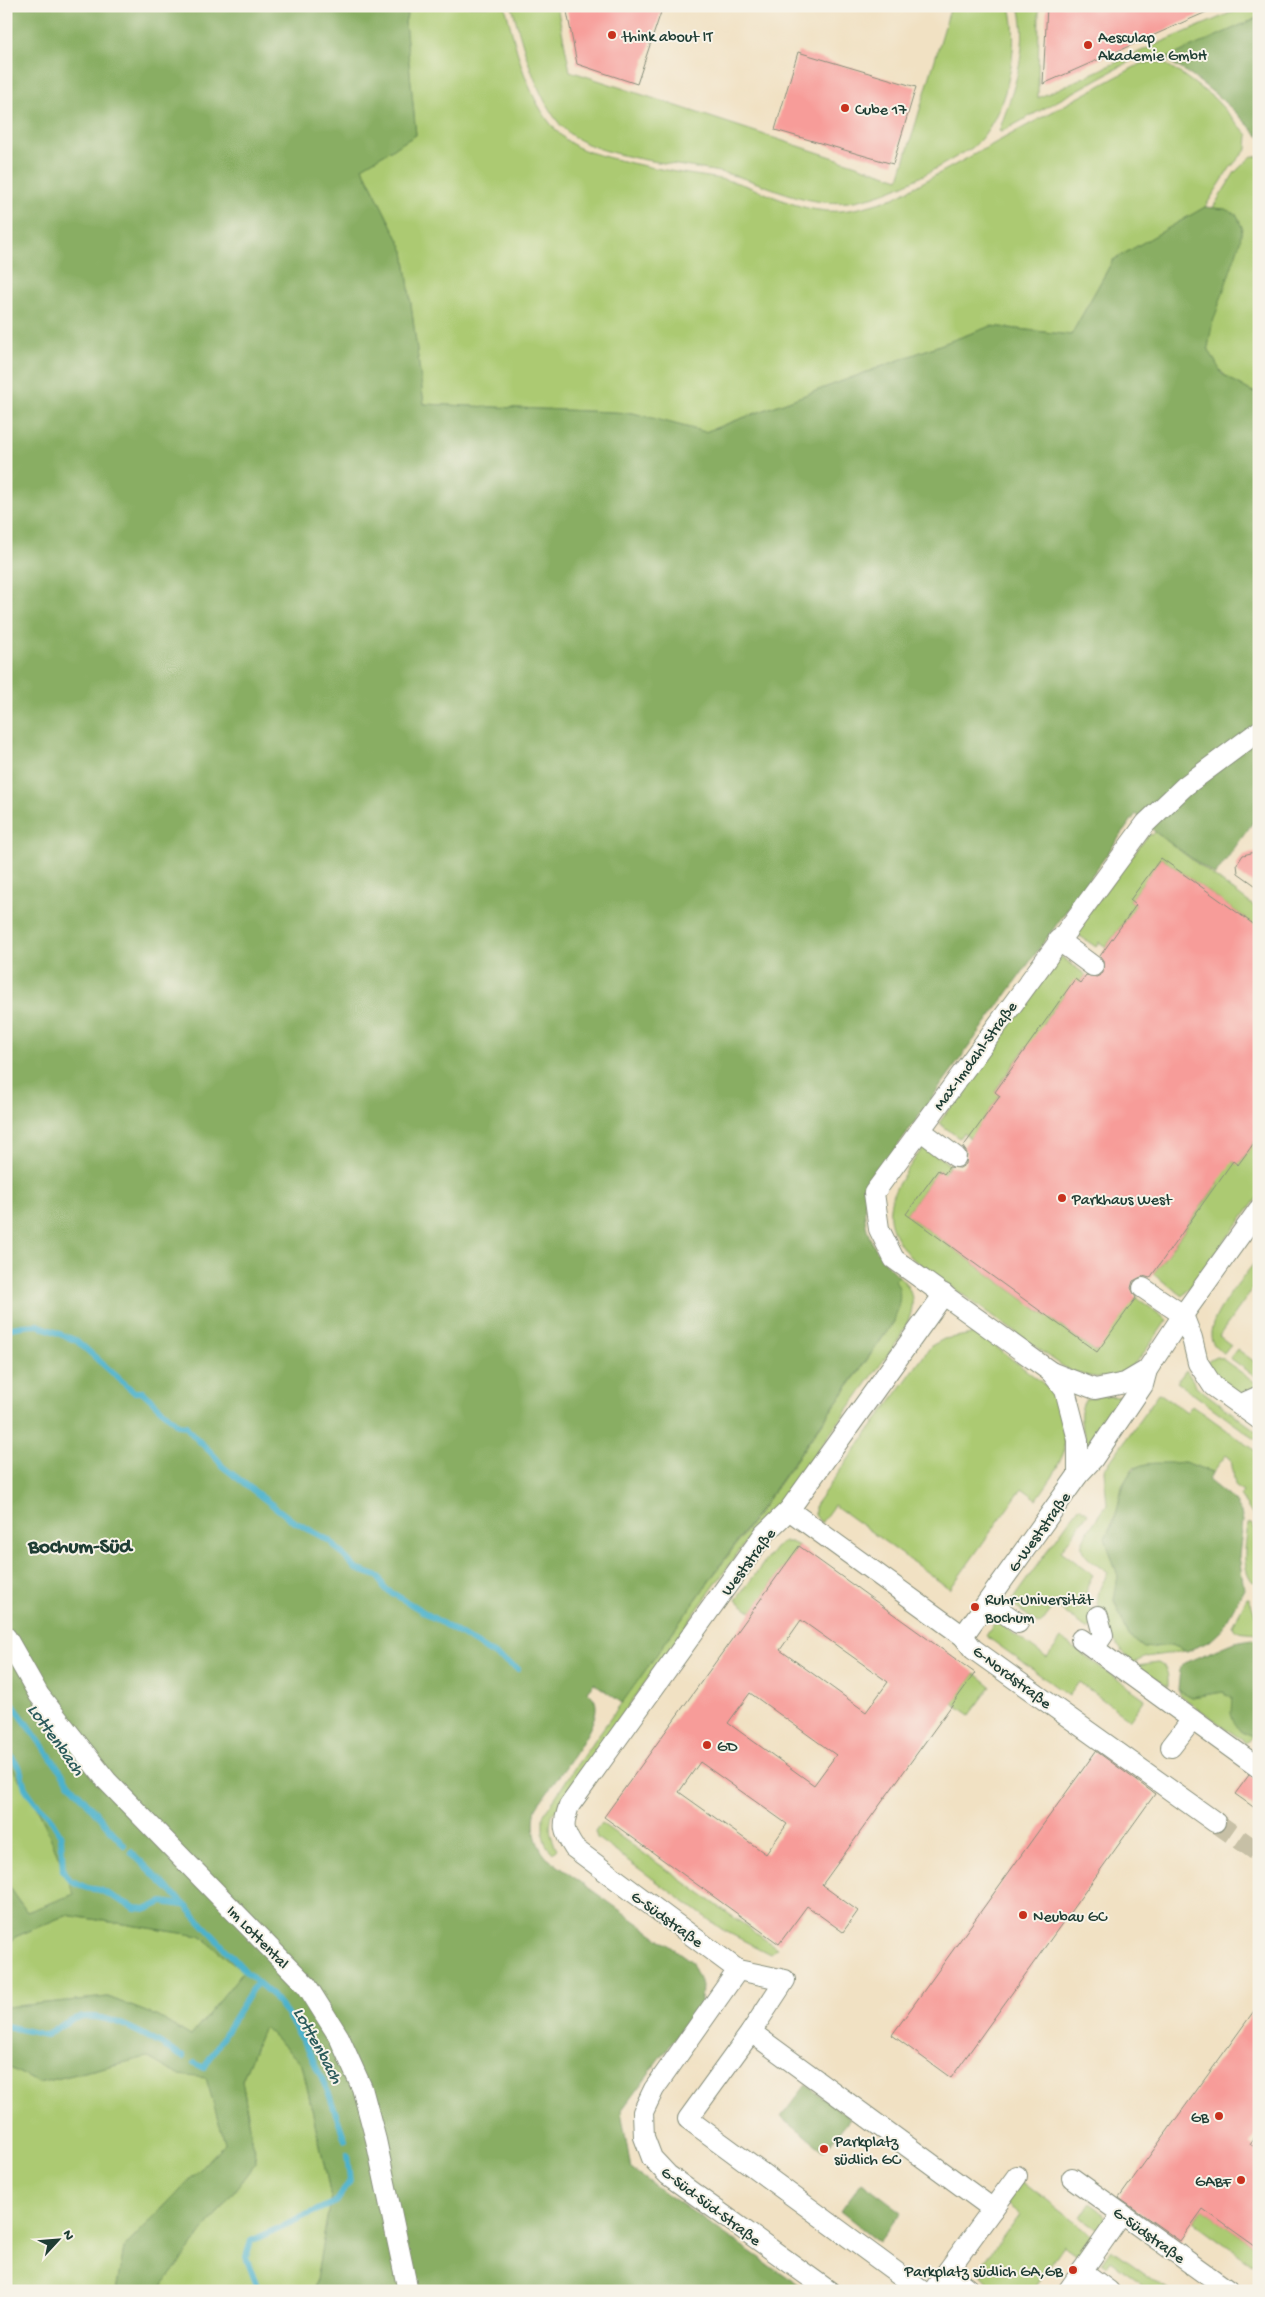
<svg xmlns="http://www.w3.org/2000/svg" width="1265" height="2297" font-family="'Gochi Hand',sans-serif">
	<rect width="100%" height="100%" fill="#f7f3e8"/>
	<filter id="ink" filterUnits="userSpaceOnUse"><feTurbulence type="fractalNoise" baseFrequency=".02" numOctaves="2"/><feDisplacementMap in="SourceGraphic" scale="10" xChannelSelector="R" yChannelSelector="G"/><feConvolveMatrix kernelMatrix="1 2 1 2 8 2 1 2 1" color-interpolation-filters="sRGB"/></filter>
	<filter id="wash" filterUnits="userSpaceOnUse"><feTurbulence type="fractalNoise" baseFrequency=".0096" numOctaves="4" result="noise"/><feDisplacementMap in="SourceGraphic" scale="20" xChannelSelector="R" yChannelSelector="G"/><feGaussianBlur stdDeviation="1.12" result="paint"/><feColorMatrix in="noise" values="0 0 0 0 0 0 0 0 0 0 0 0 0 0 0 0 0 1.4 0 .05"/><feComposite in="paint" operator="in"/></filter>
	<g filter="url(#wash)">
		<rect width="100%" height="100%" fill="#f1e1c3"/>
		<g fill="#acca72" stroke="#668453">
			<path d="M410,6H505C517,51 528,107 565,139C580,151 596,154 614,159C639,165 663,170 688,174C707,177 727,179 744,185C772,195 797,209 827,211C849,213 874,204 894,198L1140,64L1154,62L1164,63L1180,73L1214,98L1248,135L1247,149L1230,168L1205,207L1113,260L1071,335L991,326L705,432L633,413L424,404L404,251L362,167L416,135L405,22Z"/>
			<path d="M512,6H557L570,71L899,179L951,6H1010C1021,47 1006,119 972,148C934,169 893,196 848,202C805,207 769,184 728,174C686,164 606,160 571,135C539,111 522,43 512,6Z"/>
			<path d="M1019,6H1039L1038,98L1150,47L1247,6H1259V17L1165,59L1156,55L1136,58L1001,132L999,131C1013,92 1030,48 1019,6Z"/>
			<path d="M1252,156L1259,157V393C1250,392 1242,386 1235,382C1222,375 1213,364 1209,350C1204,332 1238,254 1242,227L1225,209H1212L1235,172Z"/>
			<path d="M1155,832L1259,910V928L1161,858L1130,900L1136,905L1106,947L1099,942L1096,947L1074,932L1149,834L1152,835Z"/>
			<path d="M1059,955L1086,975L1080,983L1075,980L1043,1023L1238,1165L1259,1136V1196L1183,1296L1153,1274L1218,1183L1027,1046L995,1091L1000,1096L970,1138L963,1133L959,1138L939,1123Z"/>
			<path d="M924,1146L950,1165L943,1174L938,1170L906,1214L1096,1352L1136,1297L1167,1320C1138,1361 1125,1392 1068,1370L910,1257C871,1211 895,1188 924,1146Z"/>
			<path d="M1259,1257V1280L1219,1336L1231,1345L1224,1354C1218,1349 1211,1344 1211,1336C1209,1315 1246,1274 1259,1257Z"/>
			<path d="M899,1276C922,1298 911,1318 897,1342L780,1502L755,1529L589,1761L552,1816C548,1828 551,1838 557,1849L553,1853L546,1845L543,1835V1816L573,1770L745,1532L894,1322L895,1280Z"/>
			<path d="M978,1333L1053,1391L1063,1426L1064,1452L1053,1476L1037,1499L1022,1488L950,1589L834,1505L821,1523L815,1515V1505L931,1346L944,1339Z"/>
			<path d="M1237,1349L1259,1365V1379L1230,1358Z"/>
			<path d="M1216,1357L1221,1358L1259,1385V1389C1254,1390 1248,1393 1243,1394C1225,1395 1215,1375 1206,1362Z"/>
			<path d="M1186,1370L1197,1387L1259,1433V1442L1177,1382Z"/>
			<path d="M1159,1393L1187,1412L1192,1405L1259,1453V1525L1240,1496L1243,1492L1235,1486L1231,1459L1226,1455L1213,1472L1184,1462L1167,1465L1147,1464L1133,1468L1122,1486L1117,1511L1105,1538L1118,1576L1114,1601L1129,1636L1144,1648L1172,1645L1186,1651L1146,1657L1133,1663C1118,1648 1097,1620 1098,1598C1098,1589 1104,1581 1108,1573C1101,1567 1085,1559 1082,1549C1079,1539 1101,1514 1107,1505L1104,1470Z"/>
			<path d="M1101,1396L1124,1397L1088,1448C1084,1431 1075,1415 1086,1399Z"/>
			<path d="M1079,1507L1088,1513L1061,1551L1093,1575C1082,1592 1086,1603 1096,1619L1088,1630L1055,1605L1040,1625L1010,1603Z"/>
			<path d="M1251,1523L1259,1534V1580L1253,1582C1240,1568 1246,1541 1248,1524Z"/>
			<path d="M784,1542H791L799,1546L752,1612L736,1600L775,1548Z"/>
			<path d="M1247,1598H1249L1259,1625V1633L1235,1631L1233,1625Z"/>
			<path d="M996,1621L1047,1658L1061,1639L1145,1699L1130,1720L1079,1682L1069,1696L986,1636Z"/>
			<path d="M1158,1663C1169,1668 1168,1676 1168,1687L1137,1666Z"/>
			<path d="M975,1673L991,1686L970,1715L953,1703Z"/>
			<path d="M1178,1690L1192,1697L1223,1692L1232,1697L1241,1731L1252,1737L1246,1743L1181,1696Z"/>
			<path d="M6,1758L40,1813L75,1894L27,1912L6,1882Z"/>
			<path d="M601,1823L777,1948L770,1954L723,1930L597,1838L595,1831Z"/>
			<path d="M66,1915L200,1936L244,1971L191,2036L159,2017L108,1997L6,2007V1947L15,1937Z"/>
			<path d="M264,2027L302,2064L331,2196L314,2291H158L256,2162L242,2080Z"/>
			<path d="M147,2057L178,2075L206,2077L225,2143L124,2248L116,2291H6V2066L39,2083Z"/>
			<path d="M1021,2181L1094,2237L1081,2257L1064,2245L1032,2291H992L989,2283L978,2271L1019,2214L1005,2203Z"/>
			<path d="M1090,2203C1104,2213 1109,2216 1104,2233L1081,2217Z"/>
			<path d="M1203,2209L1259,2249V2269L1194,2222Z"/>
			<path d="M1111,2249L1169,2291H1152L1111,2261L1107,2267L1101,2263Z"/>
		</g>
		<g fill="#89ae64" stroke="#54764c">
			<path d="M6,6H410L405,22L416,135L362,167L404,251L424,404L633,413L705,432L991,326L1071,335L1113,260L1205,207L1225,209L1237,215L1242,227L1240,242L1212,325L1208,348L1222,374L1252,392L1259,393V814L1215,875L1155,832L1136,814L868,1187C858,1226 871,1249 899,1276L895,1280C904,1293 898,1307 894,1321L622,1703L594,1683L587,1691C592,1696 596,1699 596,1707C597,1731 550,1786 536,1808C532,1826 534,1843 547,1858L691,1961L702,1985L701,2003L621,2111L631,2169L807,2291H314L331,2196L302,2064L264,2027L242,2080L256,2162L158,2291H116L124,2248L225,2143L206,2078L178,2075L147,2057L39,2083L6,2066V2007L108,1997L159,2017L191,2036L243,1971L200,1936L66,1915L15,1937L6,1947V1882L27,1912L74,1894L40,1813L6,1758Z"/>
			<path d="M1259,17V137C1231,105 1201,80 1165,59Z"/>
			<path d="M1184,1462L1213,1472L1208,1480L1234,1501L1241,1512L1243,1521L1239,1556L1244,1589L1221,1631L1209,1642L1186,1651L1172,1645L1144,1648L1129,1636L1114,1600L1118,1576L1105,1538C1109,1530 1114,1522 1116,1514C1122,1494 1122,1469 1146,1464C1157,1462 1171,1464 1184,1462Z"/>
			<path d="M1252,1639L1259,1640V1737C1246,1738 1233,1726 1231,1713C1231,1708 1232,1702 1232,1697L1223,1692L1192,1697L1178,1690L1180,1669L1184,1663L1234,1642Z"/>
			<path d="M806,2085L850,2118L824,2151L781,2117Z"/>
			<path d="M862,2182L902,2212L879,2242L840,2211Z"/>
		</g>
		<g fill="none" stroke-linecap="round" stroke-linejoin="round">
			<g stroke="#4db2cc" stroke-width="6">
				<path d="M6,1329L23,1326L38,1325L77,1341L134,1392H143L178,1425L186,1426C196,1442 213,1450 222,1466L293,1521L330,1541L356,1569L379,1577L384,1588L518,1669"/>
				<path d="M6,1695L67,1780L124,1845"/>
				<path d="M6,1756H11L20,1769L25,1788L35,1802L49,1816L61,1836L63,1871L70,1880L87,1888L100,1890L135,1908L147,1909L162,1902L183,1905"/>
				<path d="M131,1852L188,1908L247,1973L270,1993L286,2013L309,2051L329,2094L345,2140"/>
				<path d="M6,2026L46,2035C55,2030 64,2022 74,2019C108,2008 154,2041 183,2057"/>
				<path d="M195,2063L204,2068L252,1989L258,1983"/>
				<path d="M259,2291L246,2257L251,2241L337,2201L350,2181L347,2155"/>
			</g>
		</g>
		<g id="blocks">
			<g fill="#f79c99" fill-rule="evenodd">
				<path d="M566,6H663L637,84L577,64Z"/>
				<path d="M1047,6H1220L1043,84Z"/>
				<path d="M798,52L916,87L893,164L775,130Z"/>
				<path d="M1259,851V888L1238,873L1237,864L1243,855Z"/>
				<path d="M1161,858L1259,928V1136L1238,1165L1233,1161L1150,1278L1143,1276L1133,1281L1131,1288L1136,1298L1097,1352L906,1214L938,1170L944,1174L949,1167L960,1168L966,1164L967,1153L963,1147L1000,1096L995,1092L1075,979L1080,983L1086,975L1097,977L1103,973L1104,962L1100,956L1136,905L1130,900Z"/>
				<path d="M799,1546L975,1673L822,1885L858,1911L843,1932L807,1906L779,1944L604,1817ZM801,1620L888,1682L866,1712L780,1650ZM750,1693L836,1755L814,1785L728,1723ZM700,1762L787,1824L766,1854L679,1792Z"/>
				<path d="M1096,1751L1155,1794L951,2078L892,2035Z"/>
				<path d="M1249,1775L1259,1780V1811L1235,1794Z"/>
				<path d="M1259,2004V2131L1250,2144L1259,2150V2249L1203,2209L1180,2241L1119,2198Z"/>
			</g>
		</g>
	</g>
	<g filter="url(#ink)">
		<use href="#blocks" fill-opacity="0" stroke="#888f7c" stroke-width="1"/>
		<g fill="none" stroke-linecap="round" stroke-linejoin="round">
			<path stroke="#c7c0a6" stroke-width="20" stroke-dasharray="20 10" stroke-linecap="butt" d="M1215,1822L1259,1853"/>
			<defs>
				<g id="minor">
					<path d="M1058,940L1093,966"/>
					<path d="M920,1130L956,1157"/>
					<path d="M1143,1288L1183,1315"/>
					<path d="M1183,1315L1192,1338L1198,1363L1213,1386L1259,1419"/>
					<path d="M1147,1370L1125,1383L1095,1389L1051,1372L894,1259L879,1229L874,1193L1146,823L1185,786L1259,731"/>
					<path d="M1051,1372L1065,1390L1078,1440V1475"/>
					<path d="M1239,1405L1259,1396"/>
					<path d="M789,1510L963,1636L973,1649L1215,1822"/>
					<path d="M988,1602L1018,1623"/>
					<path d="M963,1636L1078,1475L1093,1459L1143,1385L1147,1370L1183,1315L1259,1209"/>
					<path d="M6,1637L39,1695L107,1781L307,1986L339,2037L362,2088L376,2140L408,2291"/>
					<path d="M1081,1639L1259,1768"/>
					<path d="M1094,1648L1103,1635L1098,1616"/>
					<path d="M1171,1747L1192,1720"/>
					<path d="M738,1970L654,2089L643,2112L644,2137L652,2158L668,2175L829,2291"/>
					<path d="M751,2032L993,2209"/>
					<path d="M1072,2178L1229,2291"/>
					<path d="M1082,2271L1122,2214"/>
					<path d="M947,2272L971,2291"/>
					<path d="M922,2291L688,2119L751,2032L785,1980L738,1970L574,1848C563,1831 562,1826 569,1806L764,1534L789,1510L944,1294"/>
					<path d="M933,2291L1017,2176"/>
					<path d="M1068,2291L1082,2271L1109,2291"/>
				</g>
			</defs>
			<use href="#minor" stroke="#888f7c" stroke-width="22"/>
			<use href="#minor" stroke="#fff" stroke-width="20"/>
		</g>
	</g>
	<g fill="#c8321e" stroke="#f7f3e8" stroke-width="2">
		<circle cx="612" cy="35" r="5"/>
		<circle cx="1088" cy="45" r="5"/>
		<circle cx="845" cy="108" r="5"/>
		<circle cx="1062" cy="1198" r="5"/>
		<circle cx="975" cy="1607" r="5"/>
		<circle cx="707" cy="1745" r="5"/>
		<circle cx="1023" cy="1915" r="5"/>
		<circle cx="1219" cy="2116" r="5"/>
		<circle cx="824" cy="2149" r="5"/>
		<circle cx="1241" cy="2180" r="5"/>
		<circle cx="1073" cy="2270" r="5"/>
	</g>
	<g text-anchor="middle" stroke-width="4" stroke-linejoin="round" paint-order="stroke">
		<g font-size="16" fill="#1f3d34" stroke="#f7f3e8" text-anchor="start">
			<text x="622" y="41">think about IT</text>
			<text x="1098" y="42">Aesculap<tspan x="1098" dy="18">Akademie GmbH</tspan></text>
			<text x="855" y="114">Cube 17</text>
			<text x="1072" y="1204">Parkhaus West</text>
			<text x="985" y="1604">Ruhr-Universität<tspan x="985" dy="18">Bochum</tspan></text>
			<text x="717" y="1751">GD</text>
			<text x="1033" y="1921">Neubau GC</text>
			<text x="1209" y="2122" text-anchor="end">GB</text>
			<text x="834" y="2146">Parkplatz<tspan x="834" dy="18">südlich GC</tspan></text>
			<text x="1231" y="2186" text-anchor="end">GABF</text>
			<text x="1063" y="2276" text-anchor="end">Parkplatz südlich GA,GB</text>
		</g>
		<g font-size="16" fill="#1f3d34" stroke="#f7f3e8">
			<text transform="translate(974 1055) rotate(-54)" y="6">Max-Imdahl-Straße</text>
			<text transform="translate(1038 1531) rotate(-54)" y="6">G-Weststraße</text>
			<text transform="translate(747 1561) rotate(-53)" y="6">Weststraße</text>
			<text transform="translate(1013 1676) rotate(37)" y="6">G-Nordstraße</text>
			<text transform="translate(668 1918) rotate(36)" y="6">G-Südstraße</text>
			<text transform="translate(259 1936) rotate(46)" y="6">Im Lottental</text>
			<text transform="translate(712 2205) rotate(37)" y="6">G-Süd-Süd-Straße</text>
			<text transform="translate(1150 2234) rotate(36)" y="6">G-Südstraße</text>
		</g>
		<g font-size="18" font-style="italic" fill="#2a5a5a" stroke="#f7f3e8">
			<text transform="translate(57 1739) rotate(54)" y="6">Lottenbach</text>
			<text transform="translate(319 2045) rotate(61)" y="6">Lottenbach</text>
		</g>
		<g font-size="21" font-weight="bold" fill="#1f3d34" stroke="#f7f3e8">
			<text x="80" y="1552">Bochum-Süd</text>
		</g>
	</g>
	<rect width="1265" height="2297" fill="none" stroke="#f7f3e8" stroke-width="25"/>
	<g transform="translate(58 2240) rotate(64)" stroke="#f7f3e8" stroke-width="4" paint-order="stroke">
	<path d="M0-4L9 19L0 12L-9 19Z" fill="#1f3d34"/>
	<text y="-8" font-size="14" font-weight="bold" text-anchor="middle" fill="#1f3d34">N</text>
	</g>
</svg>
